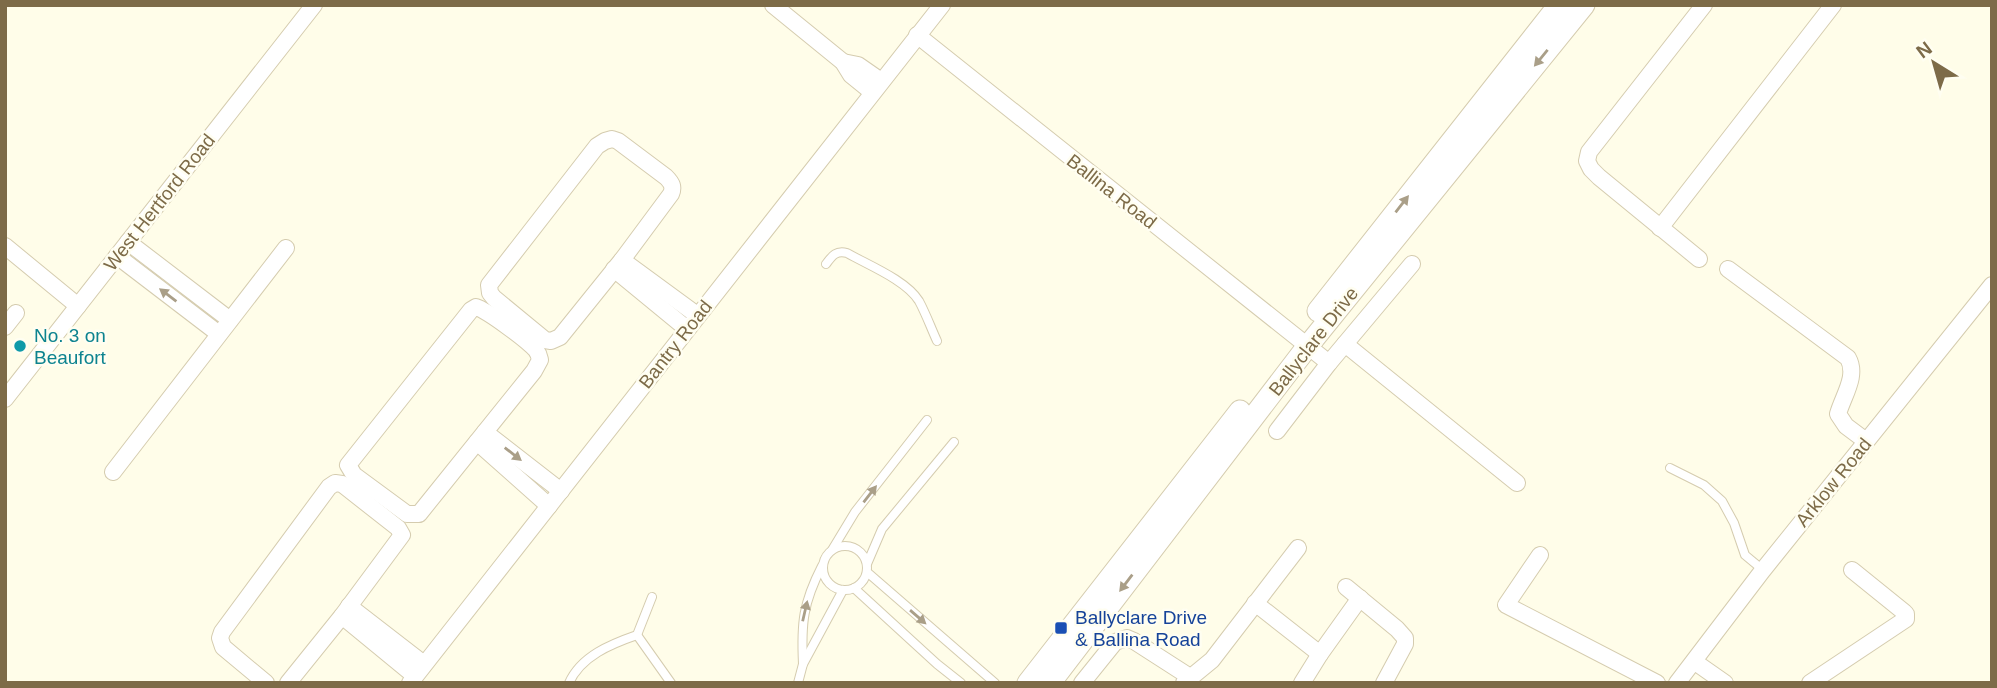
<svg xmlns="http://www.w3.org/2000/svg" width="1997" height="688" font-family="Helvetica,sans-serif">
	<rect width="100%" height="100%" fill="#fffde9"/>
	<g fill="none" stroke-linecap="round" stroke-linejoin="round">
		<defs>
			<g id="service">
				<path d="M826,264C832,256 836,250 847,253C868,265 906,280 919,301C926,314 931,328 937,341"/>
				<path d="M1670,468L1704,485L1722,501L1734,523L1745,555L1763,570"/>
				<circle cx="845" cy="568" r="22"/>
				<path d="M832,550L855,512L927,420"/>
				<path d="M867,564L882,529L954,442"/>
				<path d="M867,572L995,683"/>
				<path d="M854,588L937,664L961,683"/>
				<path d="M637,635L671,683"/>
				<path d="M803,664C801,623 803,603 822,566"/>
				<path d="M569,683C581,656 611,644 637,635L652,597"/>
				<path d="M798,683L803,664L843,590"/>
			</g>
			<g id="minor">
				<path d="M773,5L843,62L851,75L872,92"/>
				<path d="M917,35L1329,363"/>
				<path d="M843,62L858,65L881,81"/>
				<path d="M612,139L618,141L666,177C672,183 674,187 671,194L622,260L560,337L551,341L545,340L494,298L490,293L489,285L597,146L605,141Z"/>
				<path d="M1660,228L1833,5"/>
				<path d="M128,242L230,320"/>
				<path d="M5,246L78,306"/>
				<path d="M117,256L219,334"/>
				<path d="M1699,259L1599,177L1591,169L1587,161L1589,152L1704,5"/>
				<path d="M622,260L697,315"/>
				<path d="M614,269L687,329"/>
				<path d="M1728,269L1848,358C1858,376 1843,396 1838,414L1846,426L1866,441"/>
				<path d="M476,307C488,311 527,340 536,350C539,354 539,355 540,360L534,371L419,514H407L354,475L348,465L471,310Z"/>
				<path d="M5,327L16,313"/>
				<path d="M1345,344L1517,483"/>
				<path d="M5,399L314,5"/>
				<path d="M1277,431L1329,363L1412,264"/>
				<path d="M485,432L561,491"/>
				<path d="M477,442L549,506"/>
				<path d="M113,472L286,248"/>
				<path d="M1540,555L1506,605L1657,683"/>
				<path d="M1346,587L1397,629L1405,638V644L1384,683"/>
				<path d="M1255,603L1320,654L1360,598"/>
				<path d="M349,606L424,664"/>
				<path d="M342,616L415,676"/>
				<path d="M1695,662L1725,683"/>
				<path d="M266,683L223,647L220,638L222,632L329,487L335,483L342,484L398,528L402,535L342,616L288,683"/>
				<path d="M410,683L942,5"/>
				<path d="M1082,683L1115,642L1127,638L1134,641L1190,677"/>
				<path d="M1184,683L1212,660L1298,548"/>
				<path d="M1302,683L1320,654"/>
				<path d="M1677,683L1763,570L1992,285"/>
				<path d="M1810,683L1906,619V614L1904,612L1852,570"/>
			</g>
			<g id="tertiary">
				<path d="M1318,311L1559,5"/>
				<path d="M1028,683L1240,411"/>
				<path d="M1050,683L1307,347L1584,5"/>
			</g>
		</defs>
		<use href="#service" stroke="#d5ccaf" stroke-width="10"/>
		<use href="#minor" stroke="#d5ccaf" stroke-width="18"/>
		<use href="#tertiary" stroke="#d5ccaf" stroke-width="23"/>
		<use href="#service" stroke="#fff" stroke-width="8"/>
		<use href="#minor" stroke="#fff" stroke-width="16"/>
		<use href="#tertiary" stroke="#fff" stroke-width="21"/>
	</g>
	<defs><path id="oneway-solid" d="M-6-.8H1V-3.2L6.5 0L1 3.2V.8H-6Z" transform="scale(1.75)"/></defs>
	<g fill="#aa9f88">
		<use href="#oneway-solid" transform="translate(1541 58) rotate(129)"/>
		<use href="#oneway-solid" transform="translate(1402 204) rotate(-52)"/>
		<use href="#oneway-solid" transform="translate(168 295) rotate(-143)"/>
		<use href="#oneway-solid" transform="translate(513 454) rotate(38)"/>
		<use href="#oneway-solid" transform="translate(870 494) rotate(-52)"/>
		<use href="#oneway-solid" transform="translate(1126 583) rotate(127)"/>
		<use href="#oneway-solid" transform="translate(805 611) rotate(-77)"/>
		<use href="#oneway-solid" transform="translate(918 617) rotate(41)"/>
	</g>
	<circle fill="#0f9aa8" stroke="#fffef1" stroke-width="2.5" cx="20" cy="346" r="7"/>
	<rect fill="#1a4fb4" stroke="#fffef1" stroke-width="2.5" x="1054" y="621" width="14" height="14" rx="3.5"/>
	<g text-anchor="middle" stroke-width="5" stroke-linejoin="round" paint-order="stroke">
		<g font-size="19" fill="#7d6b48" stroke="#fffef1">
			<text transform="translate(1112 191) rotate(38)" y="7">Ballina Road</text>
			<text transform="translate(159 202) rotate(-52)" y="7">West Hertford Road</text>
			<text transform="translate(1313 341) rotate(-52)" y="7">Ballyclare Drive</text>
			<text transform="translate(675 344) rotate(-52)" y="7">Bantry Road</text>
			<text transform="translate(1833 482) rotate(-51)" y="7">Arklow Road</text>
		</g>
		<g font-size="19" fill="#0d838f" stroke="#fffef1" text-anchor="start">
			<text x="34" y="342">No. 3 on<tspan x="34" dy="22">Beaufort</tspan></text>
		</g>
		<g font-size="19" fill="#164399" stroke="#fffef1" text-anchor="start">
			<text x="1075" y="624">Ballyclare Drive<tspan x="1075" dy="22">&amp; Ballina Road</tspan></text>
		</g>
	</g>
	<rect width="1997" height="688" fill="none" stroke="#7d6b48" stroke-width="14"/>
	<g transform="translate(1934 63) rotate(323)" stroke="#fffef1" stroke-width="5" paint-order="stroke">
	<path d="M0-5L12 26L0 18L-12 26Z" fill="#7d6b48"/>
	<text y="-10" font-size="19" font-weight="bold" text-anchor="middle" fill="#7d6b48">N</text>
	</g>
</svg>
